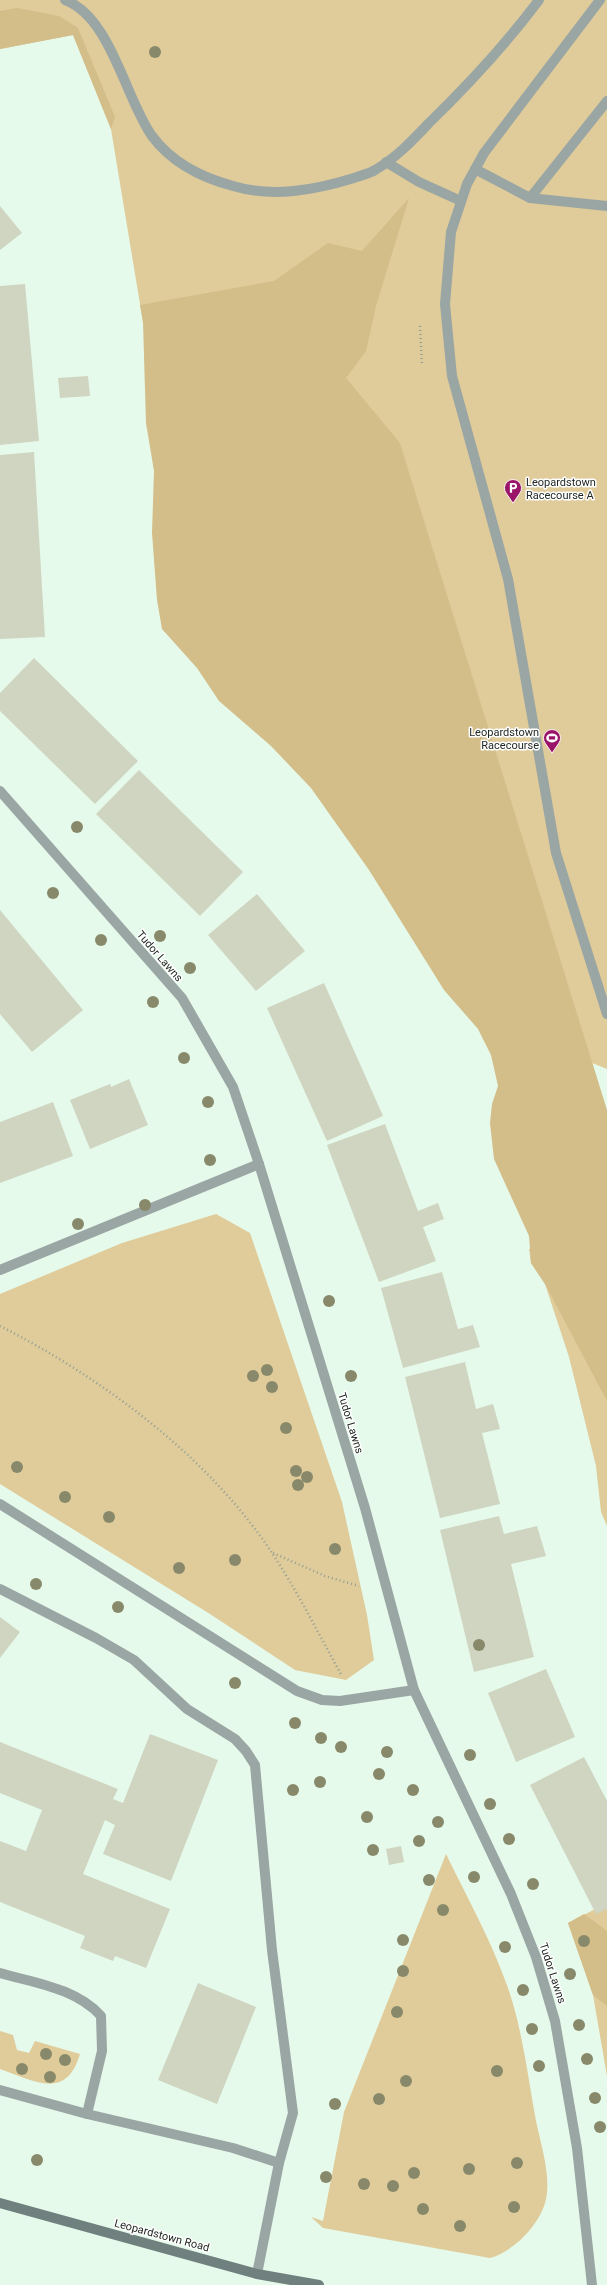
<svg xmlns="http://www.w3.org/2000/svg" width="607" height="2285" font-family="Roboto,sans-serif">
	<rect width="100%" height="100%" fill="#e6faeb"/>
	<g fill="#e0cb9a">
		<path d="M0,0H607V1069L592,1063L400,444L143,322L111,129L73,35L0,49Z"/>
		<path d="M216,1214L250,1233L342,1502L367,1615L374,1660L346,1680L295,1670L210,1614L0,1484V1294L122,1243Z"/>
		<path d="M607,1230V1526L601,1512L596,1466L569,1357L545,1284L531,1263L529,1249Z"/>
		<path d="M446,1854C468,1899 493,1944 509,1991C523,2033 528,2078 536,2121C541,2145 551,2175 546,2199C541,2224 513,2252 490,2258L323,2228L311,2217L323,2221L344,2112Z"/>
		<path d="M607,1903V2076L593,1995L568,1923Z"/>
		<path d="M0,2031L13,2035L17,2050L29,2053L35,2041L80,2054C66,2101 35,2081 0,2069Z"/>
	</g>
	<g fill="#d3bd88">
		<path d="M17,8L59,16L78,28L115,117L111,129L73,35L0,49V11Z"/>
		<path d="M409,198L376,306L366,351L346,378L400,443L607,1110V1401L545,1284L531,1263L529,1236L494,1159L490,1123L492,1104L498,1086L491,1055L478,1029L444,990L369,870L311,788L271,746L219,701L197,668L162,629L157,600L152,533L154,471L146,423L143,322L140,305L274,281L328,243L362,251Z"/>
		<path d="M584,1914L607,1931V2006L593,1995L568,1923Z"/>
	</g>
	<g fill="#cfd5c1">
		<path d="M0,206L22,233L0,250Z"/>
		<path d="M25,284L39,441L0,445V286Z"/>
		<path d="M88,376L90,396L60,398L58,378Z"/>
		<path d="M34,452L45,637L0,639V455Z"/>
		<path d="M34,658L138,761L95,804L0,711V693Z"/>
		<path d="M139,770L243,872L200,916L96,814Z"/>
		<path d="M257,894L305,951L256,991L208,935Z"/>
		<path d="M0,910L83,1010L32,1052L0,1014Z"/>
		<path d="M324,983L383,1116L327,1141L267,1008Z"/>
		<path d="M129,1079L148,1125L90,1149L70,1100L110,1084L111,1087Z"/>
		<path d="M53,1102L73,1156L0,1183V1122Z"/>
		<path d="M385,1124L418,1211L438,1203L444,1219L423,1227L436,1261L379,1282L327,1145Z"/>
		<path d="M442,1272L458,1329L473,1325L480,1347L403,1368L381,1288Z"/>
		<path d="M465,1362L476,1409L493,1404L500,1429L482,1433L500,1504L440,1518L405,1377Z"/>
		<path d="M499,1516L504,1534L537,1526L546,1556L511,1564L534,1657L474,1672L440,1530Z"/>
		<path d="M0,1617L20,1632L0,1658Z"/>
		<path d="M546,1669L575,1737L516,1762L488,1693Z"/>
		<path d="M150,1734L218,1760L171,1881L103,1854L115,1825L105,1820L83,1874L170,1909L146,1968L115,1956L113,1961L80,1948L85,1936L0,1902V1841L26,1851L42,1810L0,1793V1742L118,1789L113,1799L123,1803Z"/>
		<path d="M584,1757L607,1801V1909L596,1914L530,1785Z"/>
		<path d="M401,1846L404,1862L389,1865L386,1849Z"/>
		<path d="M198,1983L256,2007L217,2104L158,2080Z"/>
	</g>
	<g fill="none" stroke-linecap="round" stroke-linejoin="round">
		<g stroke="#919f94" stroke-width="2.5" stroke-dasharray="1 3" stroke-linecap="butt">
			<path d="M420,326L422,366"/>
			<path d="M0,1326C102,1378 208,1456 272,1553C298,1592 319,1635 342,1676"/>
			<path d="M273,1553L325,1576L359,1586"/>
		</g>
		<g stroke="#9aa6a4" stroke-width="10">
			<path d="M65,0C111,17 125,98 152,136C172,163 203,178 233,186C273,198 315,190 354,178C361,175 369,174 375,170C396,158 413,140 429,123C468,85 506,44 539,0"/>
			<path d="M600,0L484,153L467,184L451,232L445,304L452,376L508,579L556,853L607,1014"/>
			<path d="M386,162L419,182L461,201"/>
			<path d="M475,169L530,198L607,206"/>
			<path d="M530,198L607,101"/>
			<path d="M0,1589L96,1638L134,1660L187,1709L235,1739L246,1751L255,1765L272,1950L293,2113L279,2163"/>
			<path d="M0,1973C34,1983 76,1988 101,2016L102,2051L87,2114"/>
			<path d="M0,2090L87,2114L233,2148L279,2163L257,2274"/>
		</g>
		<g stroke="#9aa6a4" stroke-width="10">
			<path d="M0,791L182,998L233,1087L259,1164L365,1508L414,1690L511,1894L536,1957L555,2021L577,2148L592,2285"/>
			<path d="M0,1270L259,1164"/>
			<path d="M0,1504L297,1691L322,1700L340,1701L414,1690"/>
		</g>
		<path stroke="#70807e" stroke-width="10" d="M0,2203L257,2274L319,2285"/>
	</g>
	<g fill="#88896a">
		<circle cx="155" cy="52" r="6"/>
		<circle cx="77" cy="827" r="6"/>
		<circle cx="53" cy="893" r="6"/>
		<circle cx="160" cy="936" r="6"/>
		<circle cx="101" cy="940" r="6"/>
		<circle cx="190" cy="968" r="6"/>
		<circle cx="153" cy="1002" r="6"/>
		<circle cx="184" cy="1058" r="6"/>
		<circle cx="208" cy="1102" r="6"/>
		<circle cx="210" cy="1160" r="6"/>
		<circle cx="145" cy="1205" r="6"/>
		<circle cx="78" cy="1224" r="6"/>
		<circle cx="329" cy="1301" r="6"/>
		<circle cx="267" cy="1370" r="6"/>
		<circle cx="253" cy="1376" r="6"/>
		<circle cx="351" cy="1376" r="6"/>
		<circle cx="272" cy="1387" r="6"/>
		<circle cx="286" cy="1428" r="6"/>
		<circle cx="17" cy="1467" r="6"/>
		<circle cx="296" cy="1471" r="6"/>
		<circle cx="307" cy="1477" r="6"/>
		<circle cx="298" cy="1485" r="6"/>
		<circle cx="65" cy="1497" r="6"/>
		<circle cx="109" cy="1517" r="6"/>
		<circle cx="335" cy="1549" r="6"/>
		<circle cx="235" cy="1560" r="6"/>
		<circle cx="179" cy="1568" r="6"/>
		<circle cx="36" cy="1584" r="6"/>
		<circle cx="118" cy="1607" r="6"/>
		<circle cx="479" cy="1645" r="6"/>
		<circle cx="235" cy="1683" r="6"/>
		<circle cx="295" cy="1723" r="6"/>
		<circle cx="321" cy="1738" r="6"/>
		<circle cx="341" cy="1747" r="6"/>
		<circle cx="387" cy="1752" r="6"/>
		<circle cx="470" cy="1755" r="6"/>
		<circle cx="379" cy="1774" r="6"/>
		<circle cx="320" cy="1782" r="6"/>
		<circle cx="293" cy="1790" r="6"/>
		<circle cx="413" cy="1790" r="6"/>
		<circle cx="490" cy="1804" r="6"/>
		<circle cx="367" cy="1817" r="6"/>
		<circle cx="438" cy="1822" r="6"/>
		<circle cx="509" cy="1839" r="6"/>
		<circle cx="419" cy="1841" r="6"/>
		<circle cx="373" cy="1850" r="6"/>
		<circle cx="474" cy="1877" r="6"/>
		<circle cx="429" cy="1880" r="6"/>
		<circle cx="533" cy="1884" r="6"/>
		<circle cx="443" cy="1910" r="6"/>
		<circle cx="403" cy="1940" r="6"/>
		<circle cx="584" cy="1941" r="6"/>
		<circle cx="505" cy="1947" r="6"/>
		<circle cx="403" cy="1971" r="6"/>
		<circle cx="570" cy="1974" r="6"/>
		<circle cx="523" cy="1990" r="6"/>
		<circle cx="397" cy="2012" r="6"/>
		<circle cx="579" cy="2025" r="6"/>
		<circle cx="532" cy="2029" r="6"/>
		<circle cx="46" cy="2054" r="6"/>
		<circle cx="587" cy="2059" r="6"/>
		<circle cx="65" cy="2060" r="6"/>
		<circle cx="539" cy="2066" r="6"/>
		<circle cx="22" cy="2069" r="6"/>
		<circle cx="497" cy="2071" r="6"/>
		<circle cx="50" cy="2077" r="6"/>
		<circle cx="406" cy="2081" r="6"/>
		<circle cx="595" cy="2098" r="6"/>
		<circle cx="379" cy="2099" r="6"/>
		<circle cx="335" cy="2104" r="6"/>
		<circle cx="600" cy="2127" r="6"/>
		<circle cx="37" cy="2160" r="6"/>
		<circle cx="517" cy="2163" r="6"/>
		<circle cx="469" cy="2169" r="6"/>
		<circle cx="414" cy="2173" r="6"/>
		<circle cx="326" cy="2177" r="6"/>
		<circle cx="364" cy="2184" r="6"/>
		<circle cx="393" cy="2186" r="6"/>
		<circle cx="514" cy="2207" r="6"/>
		<circle cx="423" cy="2209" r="6"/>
		<circle cx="460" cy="2226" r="6"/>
	</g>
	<defs>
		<symbol id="parking-pin" viewBox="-11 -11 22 30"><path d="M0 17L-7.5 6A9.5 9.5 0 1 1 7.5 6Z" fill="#9a1569" stroke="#fff"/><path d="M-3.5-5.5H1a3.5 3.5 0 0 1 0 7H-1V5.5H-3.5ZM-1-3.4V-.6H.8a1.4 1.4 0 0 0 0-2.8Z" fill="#fff"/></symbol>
		<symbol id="stadium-pin" viewBox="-11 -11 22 30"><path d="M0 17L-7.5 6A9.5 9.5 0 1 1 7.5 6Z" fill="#9a1569" stroke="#fff"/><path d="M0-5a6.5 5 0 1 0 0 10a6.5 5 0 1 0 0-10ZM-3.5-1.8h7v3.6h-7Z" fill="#fff"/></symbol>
	</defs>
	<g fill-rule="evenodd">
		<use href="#parking-pin" x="503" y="478" width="20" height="27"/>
		<use href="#stadium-pin" x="542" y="728" width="20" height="27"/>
	</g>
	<g text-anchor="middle" stroke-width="3" stroke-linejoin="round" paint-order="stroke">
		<g font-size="11" fill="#212823" stroke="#fff" text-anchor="start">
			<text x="526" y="486">Leopardstown<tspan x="526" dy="13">Racecourse A</tspan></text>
			<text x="539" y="736" text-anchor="end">Leopardstown<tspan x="539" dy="13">Racecourse</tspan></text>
		</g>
		<g font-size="11" fill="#212823" stroke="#fff">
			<text transform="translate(160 956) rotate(49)" y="4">Tudor Lawns</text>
			<text transform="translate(351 1423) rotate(73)" y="4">Tudor Lawns</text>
			<text transform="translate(553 1973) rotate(72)" y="4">Tudor Lawns</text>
			<text transform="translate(162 2235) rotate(15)" y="4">Leopardstown Road</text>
		</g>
	</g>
</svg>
